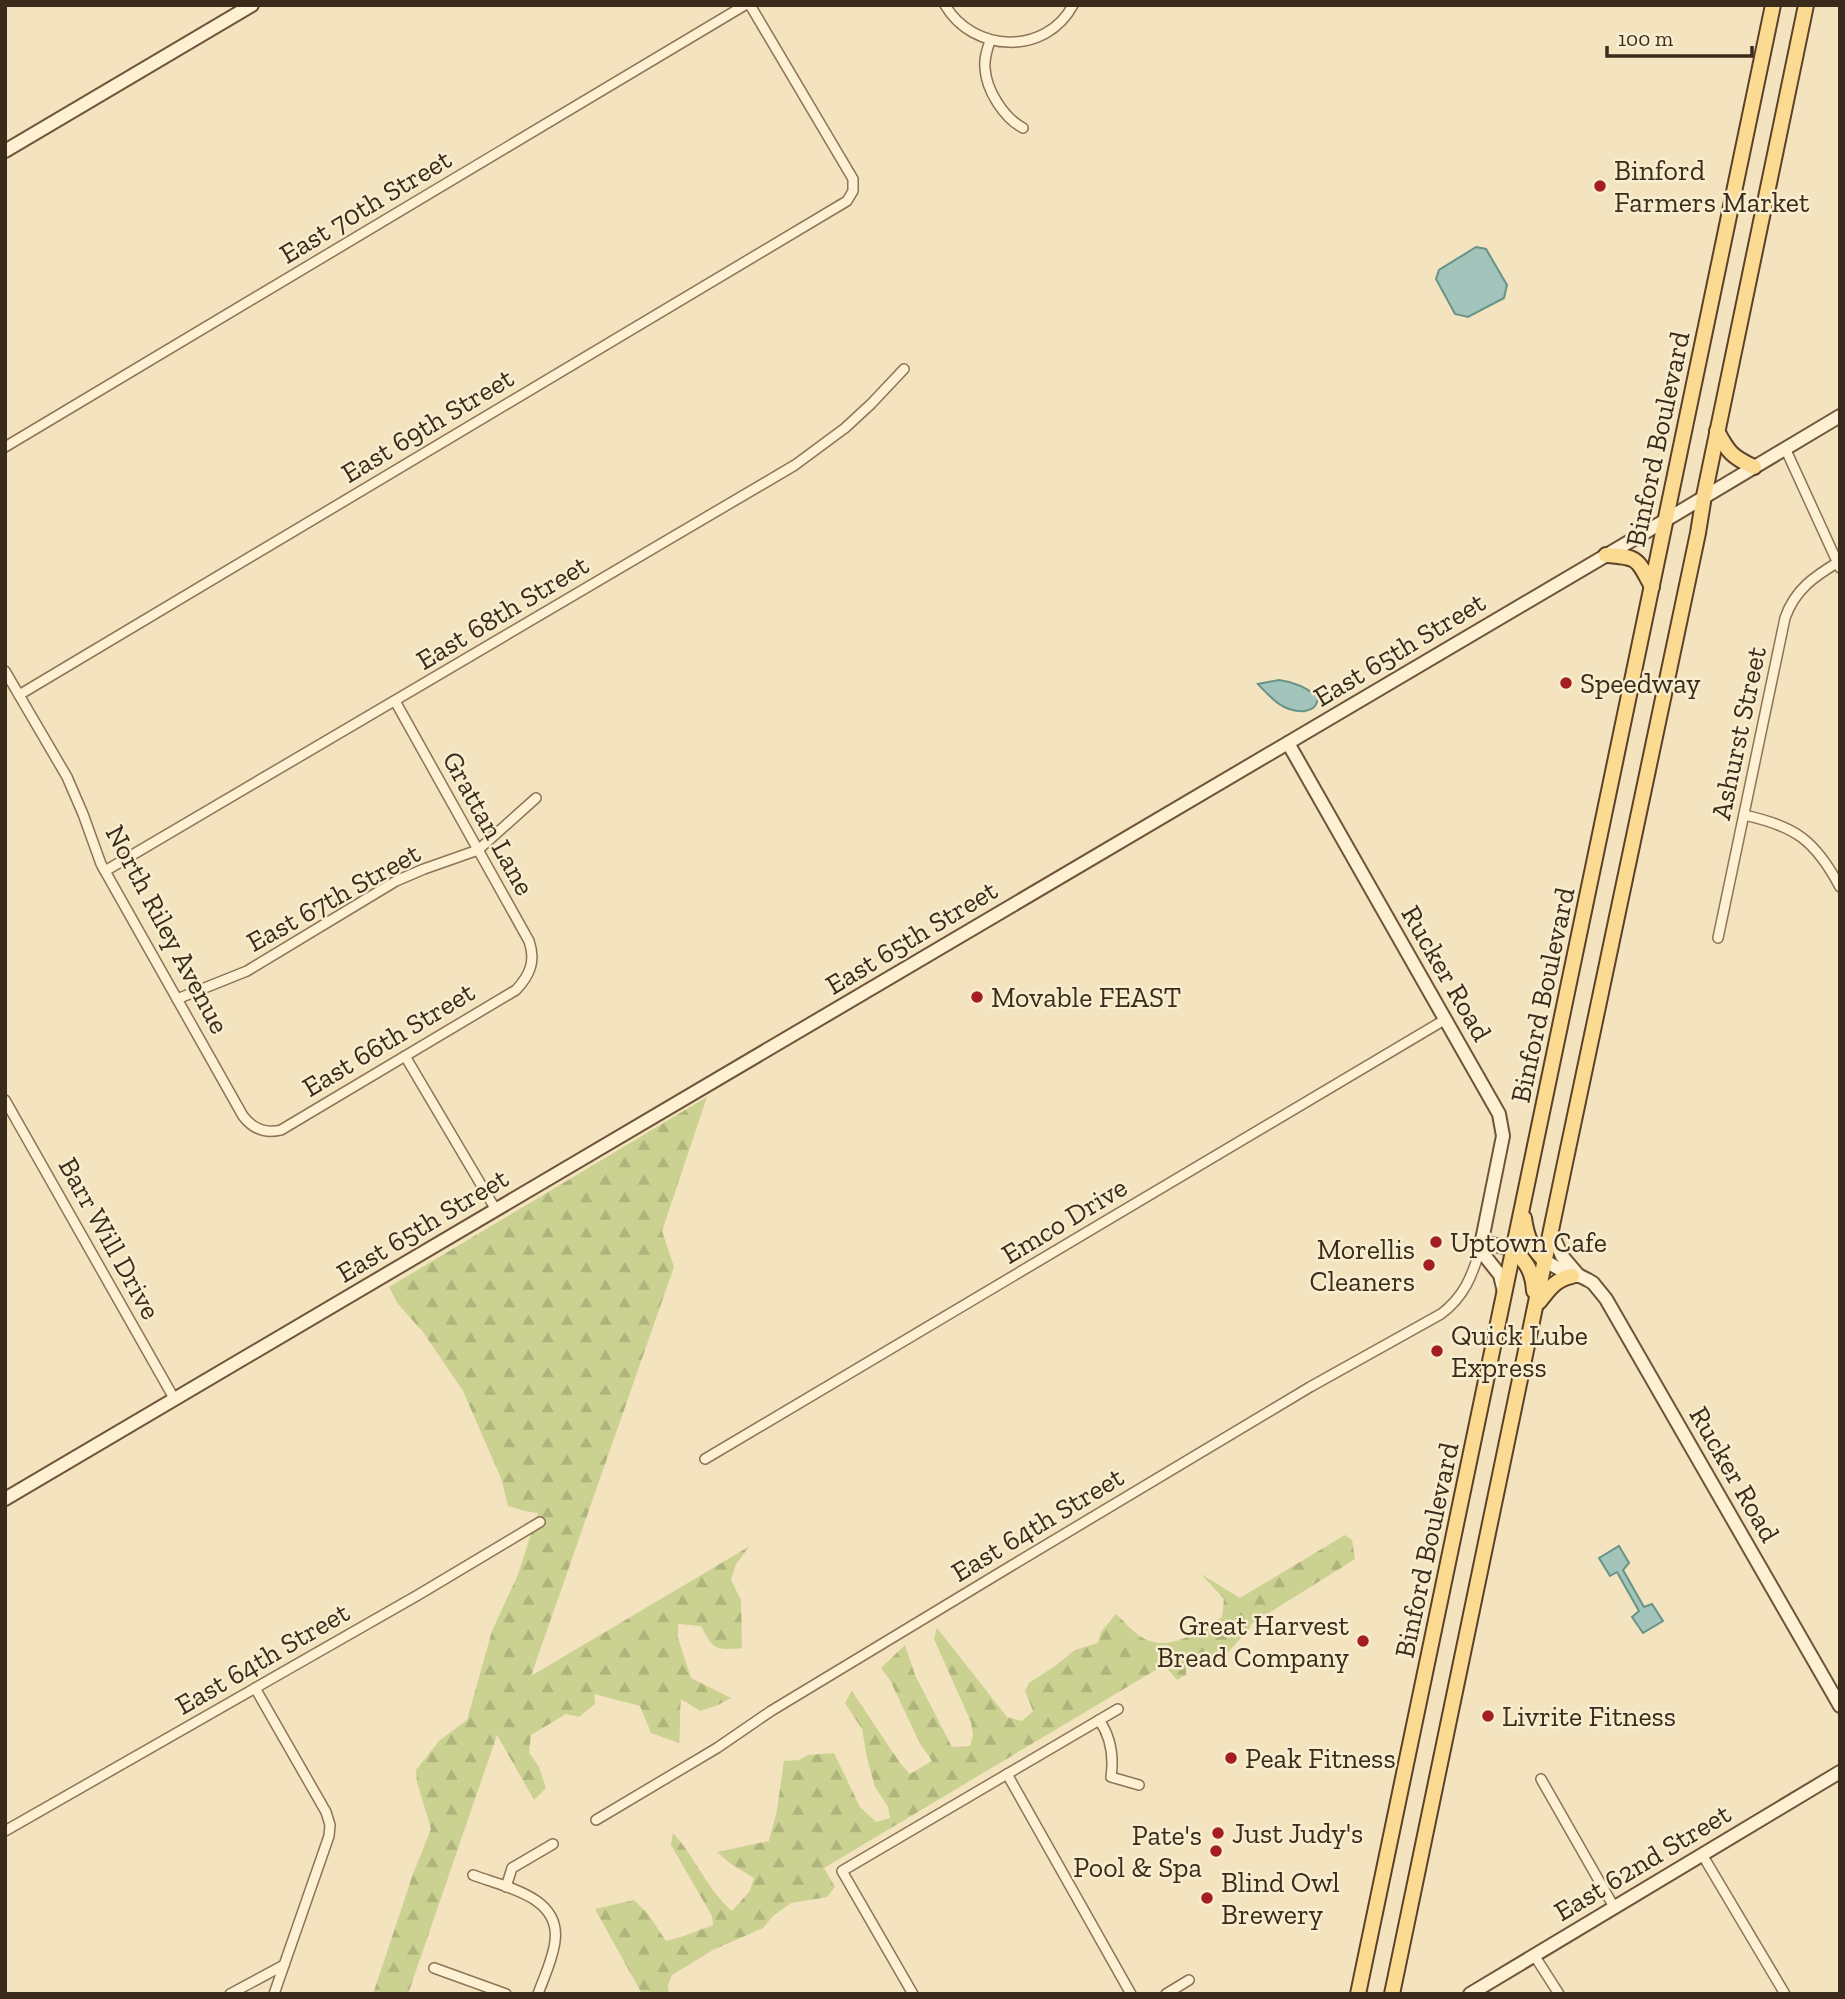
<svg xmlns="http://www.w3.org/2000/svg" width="1845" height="1999" font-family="'Zilla Slab',serif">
	<defs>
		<pattern id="forest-firs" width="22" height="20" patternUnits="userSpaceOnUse" patternTransform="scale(1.75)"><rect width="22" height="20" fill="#cbd291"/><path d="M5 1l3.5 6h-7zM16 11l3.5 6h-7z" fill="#afb47c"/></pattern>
	</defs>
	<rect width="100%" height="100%" fill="#f3e3bf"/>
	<g fill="url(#forest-firs)">
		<path d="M707,1097L662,1231L674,1267L531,1676L750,1546L736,1564L731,1580L741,1600L742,1648C715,1651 713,1649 701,1626L678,1624V1638L691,1678L731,1698L718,1705L700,1711L681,1699C679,1714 681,1728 679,1743L651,1733L640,1706L594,1694L595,1704L579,1717L566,1714L531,1735L529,1752L539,1767L546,1788L534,1800L497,1735L408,1994H373L413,1874L431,1829L417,1782L416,1770L439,1741L467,1720L492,1631L517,1577L538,1513L525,1511L508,1506L501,1478L463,1391L423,1332L398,1304L389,1287Z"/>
		<path d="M1345,1535L1352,1540L1355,1559L1251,1624L1250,1628L1222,1659L1209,1663H1186V1675L1177,1680L1164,1665L824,1868L835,1887L827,1897L791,1903L773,1916L763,1928L713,1950L672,1975L668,1985L669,1994H642L595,1909L634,1900L648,1914L666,1941L681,1937L713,1925L712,1916L671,1845L673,1833C695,1857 707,1889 732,1911L750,1891L754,1878L731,1864L717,1852L769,1841L777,1810L784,1761L799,1760L808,1755L834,1753L860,1807L876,1822L890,1818L888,1807L875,1787L867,1758L862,1729L845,1703L852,1691L900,1763L910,1774L932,1761L919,1742L890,1680L881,1668L905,1645L915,1675L952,1747L970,1746L973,1735L971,1722L934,1639L937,1628L1007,1717L1022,1721L1033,1711L1025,1691L1029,1683L1055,1666L1075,1650L1098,1643L1101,1632L1116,1614C1124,1621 1132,1631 1141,1637C1169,1654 1198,1631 1222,1617L1224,1599L1201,1574L1240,1598Z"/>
	</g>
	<g fill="#a2c4ba" stroke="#689388" stroke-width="2">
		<path d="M1476,247L1486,249L1507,285L1504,298L1468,317L1455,314L1436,279L1439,270Z"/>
		<path d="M1279,680C1295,682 1306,687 1318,697C1317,706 1314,709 1305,711C1284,713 1271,698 1258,684Z"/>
		<path d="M1619,1546L1629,1563L1623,1570L1644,1607L1652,1604L1663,1621L1643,1633L1632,1617L1639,1611L1617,1572L1610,1576L1599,1558Z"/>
	</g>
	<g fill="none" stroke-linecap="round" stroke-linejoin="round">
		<defs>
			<g id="street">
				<path d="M945,5C973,53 1046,56 1073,5"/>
				<path d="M990,41C987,50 984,58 985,68C986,90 1004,118 1023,128"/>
				<path d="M5,447L745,5"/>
				<path d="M1785,448L1840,568"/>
				<path d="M5,671L67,777L83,814L101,864L243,1116C253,1129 265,1134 281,1130L516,990C530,975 536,961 529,941L395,701"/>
				<path d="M19,695L847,201L853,191V179L750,5"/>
				<path d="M1744,815C1795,826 1815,840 1840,887"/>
				<path d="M105,871L795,465L845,428L871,404L904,369"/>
				<path d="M1718,938L1785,618C1795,589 1815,576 1840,561"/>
				<path d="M177,999L247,971L396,881L424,869L478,850L536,798"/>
				<path d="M405,1056L496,1210"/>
				<path d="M5,1100L175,1400"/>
				<path d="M705,1459L1446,1019"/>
				<path d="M255,1688L326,1812L330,1825L329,1836L274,1994"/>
				<path d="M1099,1720C1111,1737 1114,1756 1111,1777L1139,1785"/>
				<path d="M1007,1774L1131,1994"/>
				<path d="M1541,1779L1614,1907"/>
				<path d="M596,1820L717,1748L771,1711L1011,1566L1310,1387L1441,1314C1464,1297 1472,1276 1480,1250"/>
				<path d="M5,1831L418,1595L540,1522"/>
				<path d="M1703,1856L1785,1994"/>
				<path d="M473,1875C504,1887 561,1896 555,1941C553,1959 544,1977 538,1994"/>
				<path d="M506,1887L512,1868L553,1844"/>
				<path d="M1534,1955L1559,1994"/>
				<path d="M434,1968L506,1994"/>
				<path d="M230,1994L284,1965"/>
				<path d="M913,1994L842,1871L1118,1709"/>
				<path d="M1166,1994L1189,1980"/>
			</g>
			<g id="secondary">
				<path d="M5,151L252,5"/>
				<path d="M1288,743L1499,1114L1503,1136L1480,1250L1500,1275L1504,1292"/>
				<path d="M1551,1232L1562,1256L1579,1276"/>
				<path d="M1481,1241L1514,1250"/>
				<path d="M1545,1261L1572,1276H1580L1588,1280L1593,1283L1606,1299L1840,1706"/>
				<path d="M5,1499L1644,533L1840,416"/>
				<path d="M1470,1994L1840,1772"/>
			</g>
			<g id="primary">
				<path d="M1717,431C1728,452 1732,457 1754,467"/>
				<path d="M1606,555C1638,557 1637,558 1652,587"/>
				<path d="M1524,1218C1527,1239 1531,1246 1545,1261"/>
				<path d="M1514,1250C1527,1263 1533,1272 1534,1291"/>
				<path d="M1539,1302C1549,1289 1556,1279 1572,1276"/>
				<path d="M1358,1994L1773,5"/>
				<path d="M1392,1994L1565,1163L1698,533L1704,496L1806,5"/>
			</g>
		</defs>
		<use href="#street" stroke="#8e7355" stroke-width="12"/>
		<use href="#secondary" stroke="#6f5438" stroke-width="16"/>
		<use href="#primary" stroke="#5b402a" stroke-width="18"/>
		<use href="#street" stroke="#fdf0d3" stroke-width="9"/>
		<use href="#secondary" stroke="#fdf0d3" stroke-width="12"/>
		<use href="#primary" stroke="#fbda92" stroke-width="14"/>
	</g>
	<g fill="#a41e1f" stroke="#f9edcf" stroke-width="2.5">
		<circle cx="1600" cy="186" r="7"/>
		<circle cx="1566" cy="683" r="7"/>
		<circle cx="977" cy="997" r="7"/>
		<circle cx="1436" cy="1242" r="7"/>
		<circle cx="1429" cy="1265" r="7"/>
		<circle cx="1437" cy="1351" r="7"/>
		<circle cx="1363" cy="1641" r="7"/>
		<circle cx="1488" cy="1716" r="7"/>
		<circle cx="1231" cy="1758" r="7"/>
		<circle cx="1218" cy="1833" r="7"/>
		<circle cx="1216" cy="1851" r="7"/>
		<circle cx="1207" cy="1898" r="7"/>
	</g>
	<g text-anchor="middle" stroke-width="5" stroke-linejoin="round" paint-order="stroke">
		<g font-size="28" fill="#3b2b1b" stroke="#f9edcf" text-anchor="start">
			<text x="1614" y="180">Binford<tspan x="1614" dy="32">Farmers Market</tspan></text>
			<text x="1580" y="693">Speedway</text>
			<text x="991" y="1007">Movable FEAST</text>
			<text x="1450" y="1252">Uptown Cafe</text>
			<text x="1415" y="1259" text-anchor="end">Morellis<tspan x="1415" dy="32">Cleaners</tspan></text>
			<text x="1451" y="1345">Quick Lube<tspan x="1451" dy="32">Express</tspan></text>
			<text x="1349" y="1635" text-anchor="end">Great Harvest<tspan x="1349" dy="32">Bread Company</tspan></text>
			<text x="1502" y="1726">Livrite Fitness</text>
			<text x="1245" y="1768">Peak Fitness</text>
			<text x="1232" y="1843">Just Judy's</text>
			<text x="1202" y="1845" text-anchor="end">Pate's<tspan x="1202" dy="32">Pool &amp; Spa</tspan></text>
			<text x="1221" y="1892">Blind Owl<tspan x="1221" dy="32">Brewery</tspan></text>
		</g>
		<g font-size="28" fill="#3b2b1b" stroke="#f9edcf">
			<text transform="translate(365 206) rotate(-31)" y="10">East 70th Street</text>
			<text transform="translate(427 425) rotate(-31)" y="10">East 69th Street</text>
			<text transform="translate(1657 439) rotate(-78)" y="10">Binford Boulevard</text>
			<text transform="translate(502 612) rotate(-31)" y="10">East 68th Street</text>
			<text transform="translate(1399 649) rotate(-31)" y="10">East 65th Street</text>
			<text transform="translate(1738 733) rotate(-78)" y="10">Ashurst Street</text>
			<text transform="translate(489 823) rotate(61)" y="10">Grattan Lane</text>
			<text transform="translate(333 897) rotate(-29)" y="10">East 67th Street</text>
			<text transform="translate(168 929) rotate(62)" y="10">North Riley Avenue</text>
			<text transform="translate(911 937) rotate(-31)" y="10">East 65th Street</text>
			<text transform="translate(1447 973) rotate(60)" y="10">Rucker Road</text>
			<text transform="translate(1542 995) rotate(-78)" y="10">Binford Boulevard</text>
			<text transform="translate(388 1039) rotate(-31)" y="10">East 66th Street</text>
			<text transform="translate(1064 1220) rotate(-31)" y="10">Emco Drive</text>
			<text transform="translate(422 1225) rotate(-31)" y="10">East 65th Street</text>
			<text transform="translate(110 1238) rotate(61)" y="10">Barr Will Drive</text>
			<text transform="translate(1735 1474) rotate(60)" y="10">Rucker Road</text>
			<text transform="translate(1037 1524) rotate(-31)" y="10">East 64th Street</text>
			<text transform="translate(1426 1550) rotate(-78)" y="10">Binford Boulevard</text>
			<text transform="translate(262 1658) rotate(-30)" y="10">East 64th Street</text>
			<text transform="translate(1642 1862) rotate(-31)" y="10">East 62nd Street</text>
		</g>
	</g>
	<rect width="1845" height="1999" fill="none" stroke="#3b2b1b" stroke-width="14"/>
	<path d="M1607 46v10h145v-10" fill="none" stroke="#3b2b1b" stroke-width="3.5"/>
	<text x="1618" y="46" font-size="21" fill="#3b2b1b" stroke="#f9edcf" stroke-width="5" paint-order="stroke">100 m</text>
</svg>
